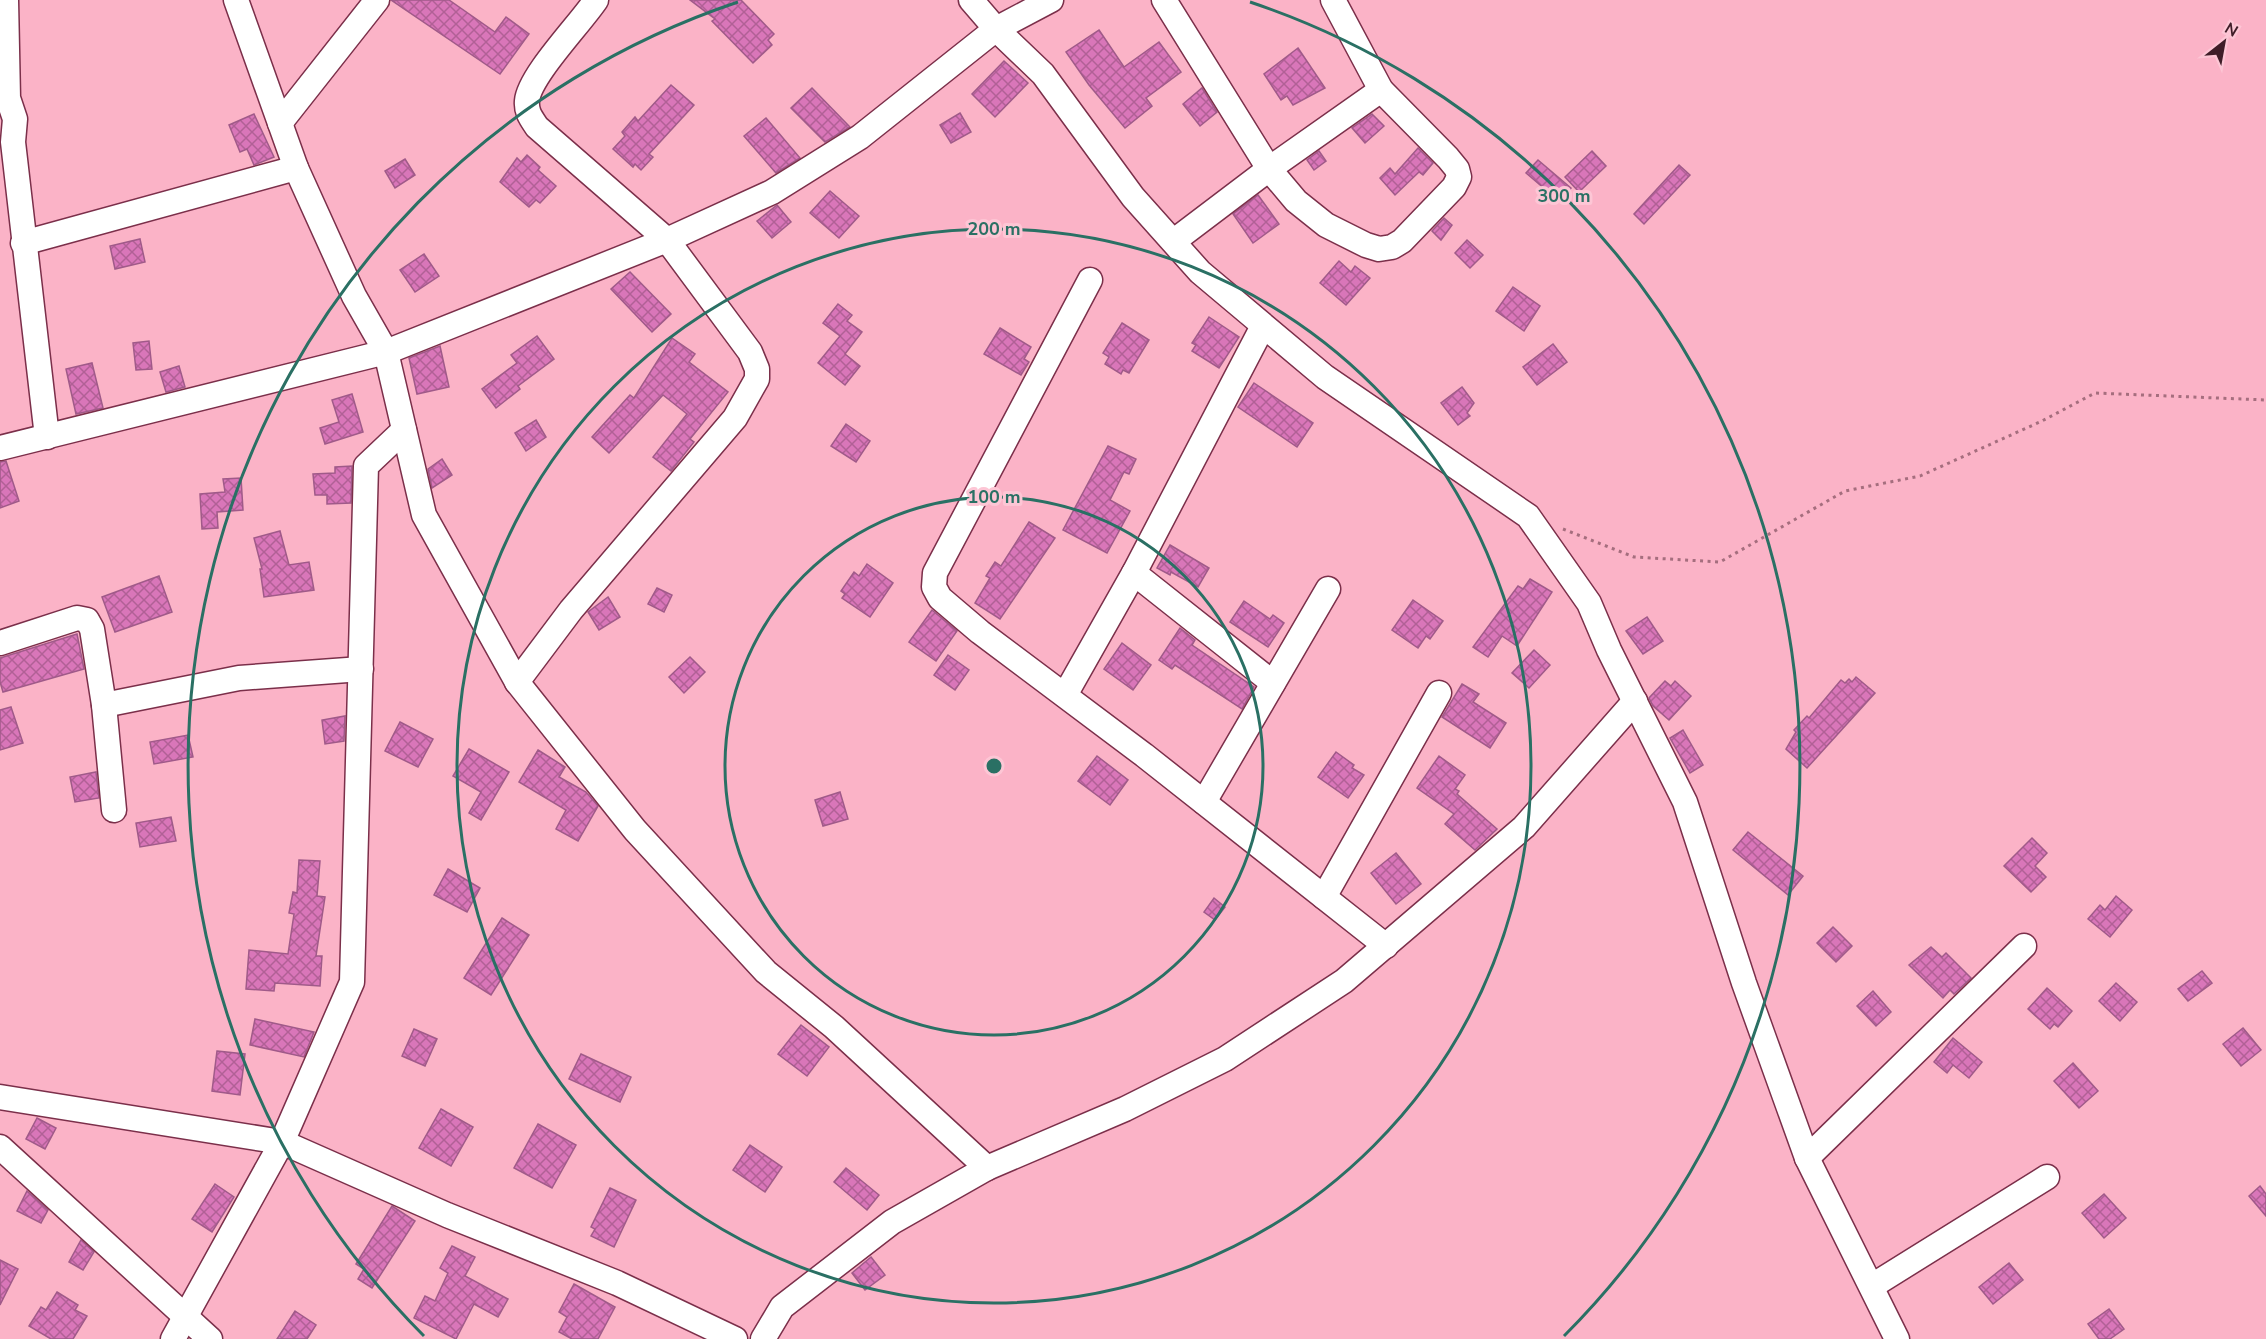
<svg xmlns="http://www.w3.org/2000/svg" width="2266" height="1339" font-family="'Nunito Sans',sans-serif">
	<defs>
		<pattern id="building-cross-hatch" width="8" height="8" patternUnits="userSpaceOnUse" patternTransform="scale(1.5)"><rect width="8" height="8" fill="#d976b9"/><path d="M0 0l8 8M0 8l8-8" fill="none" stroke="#b16096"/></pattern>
	</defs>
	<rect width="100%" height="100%" fill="#fbb3c7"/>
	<g fill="url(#building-cross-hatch)" stroke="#a05a89" stroke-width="1.5">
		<path d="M391,0H449L495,32L506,17L529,34L500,74Z"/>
		<path d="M690,0H741L774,34L768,40L772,45L753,63L712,21L715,19Z"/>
		<path d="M1099,30L1124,67L1159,42L1181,72L1146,98L1152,106L1125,128L1089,85L1066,52Z"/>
		<path d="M1298,48L1325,88L1293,105L1287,96L1281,100L1264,74Z"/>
		<path d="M1004,61L1028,83L995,117L972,94Z"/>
		<path d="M671,85L694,105L649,154L653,157L641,170L635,164L633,167L613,149L625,136L622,132L635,117L638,121Z"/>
		<path d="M812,88L850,127L825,142L791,108Z"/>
		<path d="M1202,88L1217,112L1200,126L1183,104Z"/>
		<path d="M960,113L971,132L951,143L940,125Z"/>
		<path d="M254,114L274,157L254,165L247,149L240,152L229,125Z"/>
		<path d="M1372,114L1384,126L1365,143L1352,128Z"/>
		<path d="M766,118L800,158L776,173L744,136Z"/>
		<path d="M1418,148L1433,163L1423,175L1419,172L1395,195L1380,178L1390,168L1395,174Z"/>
		<path d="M1319,151L1326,161L1314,170L1307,160Z"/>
		<path d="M1592,151L1606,166L1579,192L1565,177Z"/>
		<path d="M527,155L540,167L538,170L556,186L540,203L536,200L529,207L500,182L517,158L521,162Z"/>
		<path d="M405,159L415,175L395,188L385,171Z"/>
		<path d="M1538,160L1571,188L1560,202L1526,173Z"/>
		<path d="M1679,165L1690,175L1644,224L1634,214Z"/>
		<path d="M830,191L859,216L839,238L810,213Z"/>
		<path d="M1258,195L1279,224L1253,243L1233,214Z"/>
		<path d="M777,205L791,222L772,238L757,221Z"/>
		<path d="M1444,218L1452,225L1441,240L1432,231Z"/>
		<path d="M140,239L145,262L115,269L110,246Z"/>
		<path d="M1467,240L1483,255L1470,268L1455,253Z"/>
		<path d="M424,254L439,276L415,292L400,270Z"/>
		<path d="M1339,261L1351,272L1355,266L1370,278L1346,305L1320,283Z"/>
		<path d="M630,272L671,314L652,332L611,289Z"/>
		<path d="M1513,287L1540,306L1524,331L1496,311Z"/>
		<path d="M838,304L852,315L847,321L862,332L845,354L860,366L845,385L818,363L840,336L823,323Z"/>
		<path d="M1209,317L1239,337L1219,368L1192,351L1196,345L1192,343Z"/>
		<path d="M1122,323L1149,340L1129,373L1123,370L1121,374L1105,364L1109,357L1103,353Z"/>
		<path d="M1000,328L1031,347L1024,359L1029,362L1021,375L984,354Z"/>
		<path d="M537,336L554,359L518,386L520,389L496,408L482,389L517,363L511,355Z"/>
		<path d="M672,338L695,354L689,362L728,392L690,439L694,442L671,471L653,457L687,414L663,395L609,453L592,437L630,395L634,398Z"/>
		<path d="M149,341L152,369L136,370L133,343Z"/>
		<path d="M1553,344L1567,362L1537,385L1523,367Z"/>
		<path d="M440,346L449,387L417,394L409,358Z"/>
		<path d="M92,363L103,408L76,414L66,369Z"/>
		<path d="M179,366L185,387L166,392L160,372Z"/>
		<path d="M1254,383L1313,423L1297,447L1238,407Z"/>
		<path d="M1462,387L1474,403L1467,413L1470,416L1458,425L1441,403Z"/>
		<path d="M352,394L363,432L325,444L320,428L339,422L332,400Z"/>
		<path d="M536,420L546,437L526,451L515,433Z"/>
		<path d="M846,424L870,441L856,462L831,446Z"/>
		<path d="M1108,446L1136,459L1129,474L1124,472L1110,500L1130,511L1107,553L1063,530Z"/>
		<path d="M442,459L452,475L432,488L428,469Z"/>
		<path d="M6,461L19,501L0,508V462Z"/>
		<path d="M352,466L351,503L327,504V495H315L313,474L335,473V467Z"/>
		<path d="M241,478L243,510L217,512L218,528L202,529L200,494L225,492L223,479Z"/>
		<path d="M1029,522L1055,538L1000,619L975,603L990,578L986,576L995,562L1001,566Z"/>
		<path d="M280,531L289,565L309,562L314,590L264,597L260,569H262L254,538Z"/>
		<path d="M1170,545L1209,568L1198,587L1171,572L1170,575L1157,568Z"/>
		<path d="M867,564L893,583L870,617L842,598L845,594L841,591L854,572L859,576Z"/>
		<path d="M159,576L172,612L115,632L102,597Z"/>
		<path d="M1530,579L1552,592L1517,646L1502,636L1488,657L1473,647L1518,586L1523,589Z"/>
		<path d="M657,588L672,595L664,612L648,604Z"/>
		<path d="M608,597L620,617L599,630L588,612Z"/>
		<path d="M1413,600L1443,621L1430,639L1426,636L1418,648L1392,630Z"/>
		<path d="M1244,601L1270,619L1273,615L1284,623L1268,647L1230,622Z"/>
		<path d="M932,610L957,631L936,661L909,642Z"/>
		<path d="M1647,617L1663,641L1643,654L1626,631Z"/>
		<path d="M1180,628L1195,640L1192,645L1254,687L1242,709L1175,665L1172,669L1159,660Z"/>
		<path d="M77,634L84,669L3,692L0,682V658Z"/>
		<path d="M1122,643L1151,665L1133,690L1104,669Z"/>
		<path d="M1534,650L1550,665L1529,688L1512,673Z"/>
		<path d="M948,655L969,670L955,690L934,675Z"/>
		<path d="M690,657L705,672L684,693L669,677Z"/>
		<path d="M1856,677L1875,693L1807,768L1786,749L1796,732L1794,730L1807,716L1809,718L1841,680L1845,683L1849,679L1852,682Z"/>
		<path d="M1665,681L1671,686L1675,681L1691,696L1669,720L1653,706L1649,698Z"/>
		<path d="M1462,684L1479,694L1473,702L1506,723L1490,748L1442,717Z"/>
		<path d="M11,707L23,743L0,750V710Z"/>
		<path d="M345,716L344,741L325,744L322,720Z"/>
		<path d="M400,722L433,739L418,767L385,751Z"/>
		<path d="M1683,730L1703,765L1690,773L1670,738Z"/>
		<path d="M188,735L193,757L154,764L150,742Z"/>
		<path d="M469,749L509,772L481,820L469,813L481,792L453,776Z"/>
		<path d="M538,750L565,767L559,777L586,792L598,806L578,841L556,829L566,810L519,782Z"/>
		<path d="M1336,752L1354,765L1352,768L1364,775L1348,798L1318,777Z"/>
		<path d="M1097,756L1128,780L1110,805L1078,781Z"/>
		<path d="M1439,756L1465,775L1455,789L1459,791L1457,794L1497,829L1475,850L1445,824L1454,814L1417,788Z"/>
		<path d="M96,772L99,798L75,802L70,777Z"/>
		<path d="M840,792L848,819L823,826L815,800Z"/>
		<path d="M171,817L176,841L140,847L136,823Z"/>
		<path d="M1748,832L1803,876L1788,895L1733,850Z"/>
		<path d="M2032,838L2047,853L2035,866L2046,877L2031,892L2004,866Z"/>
		<path d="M1396,853L1421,884L1396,904L1371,873Z"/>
		<path d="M299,860L320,861L317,896L325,897L316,956H322L320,986L275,983L274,991L246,989L249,950L288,954L294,914L289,913L293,892L297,893Z"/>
		<path d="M448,869L480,888L467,912L434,895Z"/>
		<path d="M2116,896L2132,910L2110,937L2088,919L2100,905L2105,910Z"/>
		<path d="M1214,898L1225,907L1215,920L1204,912Z"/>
		<path d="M502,918L529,935L491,995L464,978Z"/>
		<path d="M1833,927L1852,946L1836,962L1817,943Z"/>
		<path d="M1931,947L1942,957L1946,953L1971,978L1954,994L1950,990L1943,998L1909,965Z"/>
		<path d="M2202,971L2212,983L2188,1001L2178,989Z"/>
		<path d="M2116,983L2137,1002L2120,1021L2099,1001Z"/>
		<path d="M2047,988L2072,1011L2058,1027L2054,1024L2050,1029L2028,1009Z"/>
		<path d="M1873,991L1891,1012L1876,1026L1857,1006Z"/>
		<path d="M255,1019L314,1032L304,1057L250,1045Z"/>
		<path d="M801,1025L829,1047L807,1076L778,1054Z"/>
		<path d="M2243,1028L2261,1050L2241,1066L2223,1044Z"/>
		<path d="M414,1029L437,1039L425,1066L402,1056Z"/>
		<path d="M1953,1038L1982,1062L1969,1078L1953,1065L1947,1073L1934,1062Z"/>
		<path d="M217,1051L245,1054L240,1095L212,1091Z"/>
		<path d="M581,1054L631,1077L620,1102L569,1079Z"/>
		<path d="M2073,1063L2098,1091L2079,1108L2054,1081Z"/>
		<path d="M441,1109L473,1127L451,1166L419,1148Z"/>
		<path d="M37,1118L56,1128L45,1149L26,1139Z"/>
		<path d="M538,1124L576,1145L552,1188L514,1168Z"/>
		<path d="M750,1145L782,1167L765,1192L733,1170Z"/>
		<path d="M846,1168L879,1195L867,1210L834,1182Z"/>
		<path d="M215,1184L234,1197L212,1232L192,1219Z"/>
		<path d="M2260,1186L2266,1194V1216L2249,1196Z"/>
		<path d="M610,1188L636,1200L614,1247L591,1236L595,1229L591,1227Z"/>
		<path d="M27,1191L48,1210L41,1223L17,1211Z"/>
		<path d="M2104,1194L2126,1218L2104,1238L2082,1213Z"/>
		<path d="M392,1206L415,1221L372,1288L358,1279L364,1269L356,1264Z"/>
		<path d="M81,1240L94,1252L83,1270L69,1262Z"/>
		<path d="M452,1246L475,1257L465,1276L508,1299L498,1317L474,1304L456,1339L414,1318L425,1296L435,1301L448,1273L440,1268Z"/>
		<path d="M871,1257L885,1275L865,1290L852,1273Z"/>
		<path d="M0,1260L18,1269L0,1305Z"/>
		<path d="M2009,1263L2023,1280L1993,1304L1979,1287Z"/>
		<path d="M574,1284L615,1307L598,1339H572L559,1332L567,1317L559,1312Z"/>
		<path d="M57,1292L78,1305L75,1310L87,1316L73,1339H51L29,1326L41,1307L46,1310Z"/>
		<path d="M2109,1309L2124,1329L2110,1339H2099L2088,1324Z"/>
		<path d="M295,1311L316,1325L307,1339H277Z"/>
	</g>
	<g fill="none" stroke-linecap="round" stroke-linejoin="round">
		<defs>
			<g id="minor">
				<path d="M6,0L8,98L15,119L13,142L47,437"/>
				<path d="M236,0L296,168L354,296L386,352L424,515L517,682L635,830L766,972L834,1027L987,1168"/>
				<path d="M971,0L996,29L1043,74L1133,197L1200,272L1325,377L1528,516L1589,603L1609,650L1685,802L1744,983L1807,1158L1897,1339"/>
				<path d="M1164,0L1269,169L1296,201L1326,225L1366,245L1379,249L1392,247L1402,241L1454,187L1459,177L1457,169L1448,158L1381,90L1333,0"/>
				<path d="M280,123L377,0"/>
				<path d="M1174,241L1269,169L1381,90"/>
				<path d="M23,243L296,168"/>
				<path d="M1090,280L935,573L934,587L940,598L980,632L1144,755L1386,946"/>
				<path d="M0,448L386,352L667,240L772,192L860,137L996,29L1051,0"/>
				<path d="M1134,573L1273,683"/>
				<path d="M0,643L77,618L87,620L92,629L104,705L114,810"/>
				<path d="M517,682L571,610L735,418L757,379V369L750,352L667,240L537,127C531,118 526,112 527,101C529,76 580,24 596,0"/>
				<path d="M1065,695L1134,573L1263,326"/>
				<path d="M104,705L239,678L361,669"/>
				<path d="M1204,802L1328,589"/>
				<path d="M1324,897L1439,693"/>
				<path d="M0,1097L282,1142L447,1215L617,1283L735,1339"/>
				<path d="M0,1147L210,1339"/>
				<path d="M1807,1158L2024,946"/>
				<path d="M1872,1286L2047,1177"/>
				<path d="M173,1339L282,1142L352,982L366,466L404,430"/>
				<path d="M763,1339L782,1307L892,1222L987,1168L1125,1109L1225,1059L1344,981L1524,827L1635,701"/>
			</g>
		</defs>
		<use href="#minor" stroke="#7b2f4a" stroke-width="27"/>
		<path stroke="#a56e7e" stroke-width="3" stroke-dasharray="3 4.5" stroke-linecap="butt" d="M1563,529L1634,557L1720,562L1845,491L1920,476L2042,421L2095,393L2266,400"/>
		<use href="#minor" stroke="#fff" stroke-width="24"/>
	</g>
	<g fill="none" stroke="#2a7064" stroke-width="3">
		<circle cx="994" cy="766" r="269"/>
		<circle cx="994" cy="766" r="537"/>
		<path d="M424 1336A806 806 0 0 1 738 2M1250 2A806 806 0 0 1 1564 1336"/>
	</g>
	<circle cx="994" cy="766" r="9" fill="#2a7064" stroke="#fdc6d5" stroke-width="3"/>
	<g font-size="18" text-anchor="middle" font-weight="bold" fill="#2a7064" stroke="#fdc6d5" stroke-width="6" stroke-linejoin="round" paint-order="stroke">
		<text x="1564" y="202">300 m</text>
		<text x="994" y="235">200 m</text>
		<text x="994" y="503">100 m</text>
	</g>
	<g transform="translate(2224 42) rotate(31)" stroke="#fdc6d5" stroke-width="4.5" paint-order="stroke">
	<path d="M0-4.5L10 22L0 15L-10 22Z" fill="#3f1d28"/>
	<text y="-9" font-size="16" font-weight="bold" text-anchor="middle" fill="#3f1d28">N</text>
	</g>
</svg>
